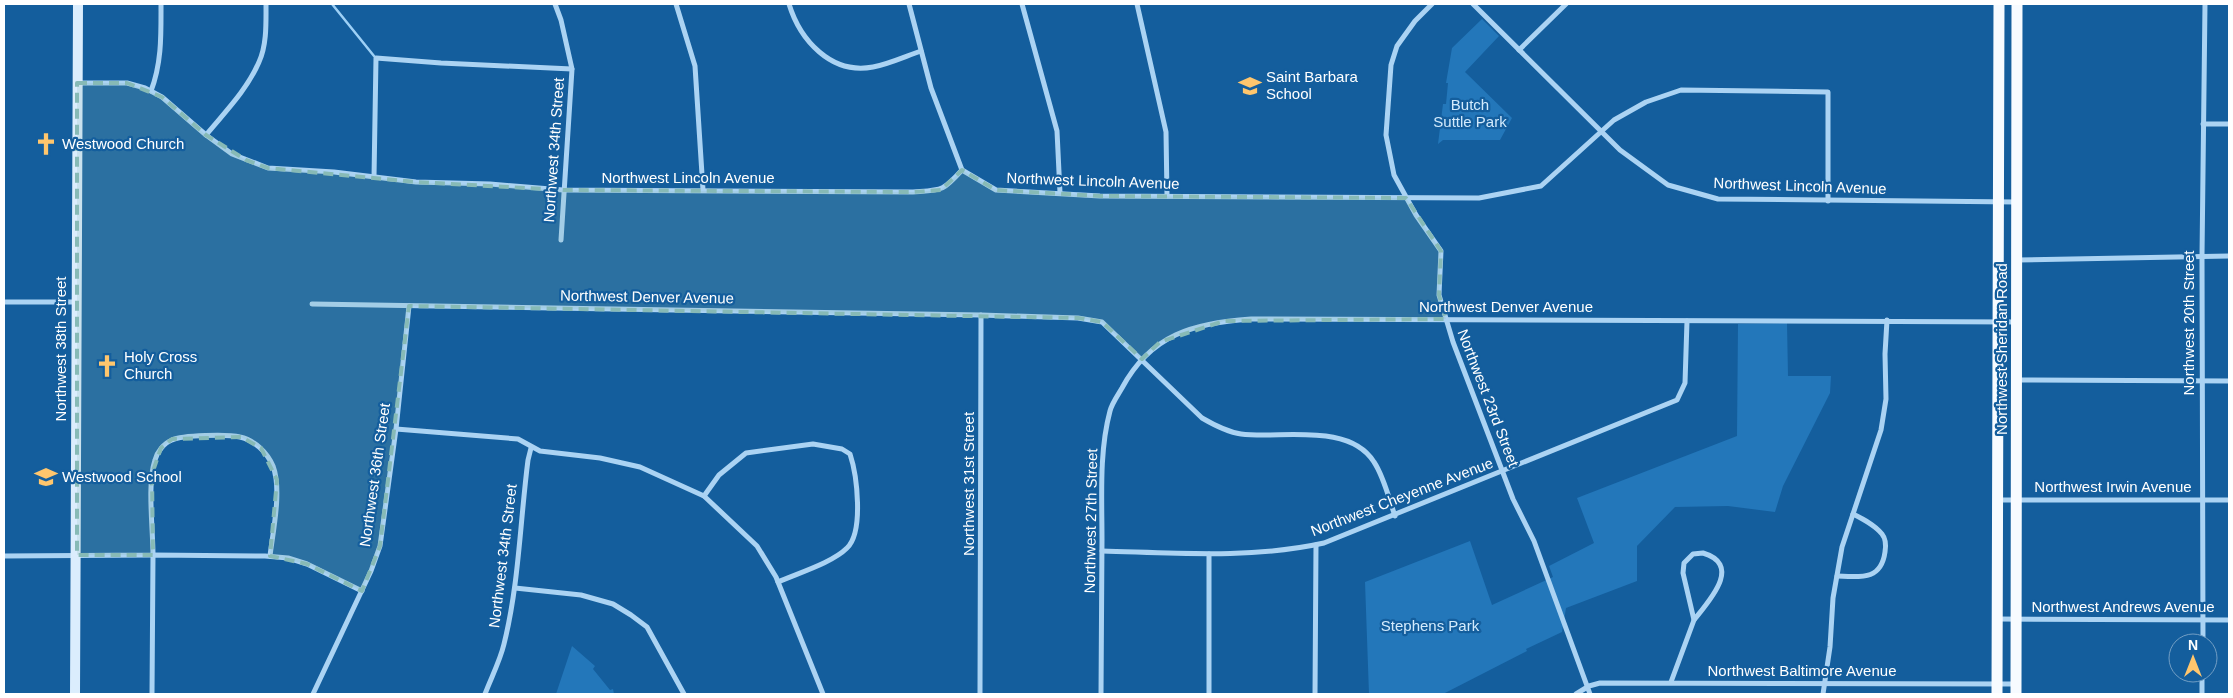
<svg xmlns="http://www.w3.org/2000/svg" width="2233" height="698" font-family="Helvetica,sans-serif">
	<rect width="100%" height="100%" fill="#145e9d"/>
	<g fill="#2377ba">
		<path d="M1482,19L1499,36L1465,72L1512,118L1500,140H1443L1438,144L1443,104H1446L1448,83H1446L1452,48Z"/>
		<path d="M1787,323L1788,376H1831L1830,393L1783,486L1775,512L1728,506L1675,507L1637,546V581L1566,608L1562,632L1526,649L1527,651L1443,694H1369L1365,582L1470,541L1492,605L1553,577L1549,566L1594,543L1577,498L1737,436L1738,324Z"/>
		<path d="M572,646L595,666L593,669L610,690L613,689L614,694H556Z"/>
	</g>
	<g fill="none" stroke-linecap="round" stroke-linejoin="round">
		<path stroke="#9dd0f6" stroke-width="2.5" d="M332,4L374,56"/>
		<g stroke="#abd3f3" stroke-width="5">
			<path d="M555,4L561,20L572,69L561,240"/>
			<path d="M676,4L695,66L703,190"/>
			<path d="M789,4C800,40 831,75 873,67C889,64 906,56 921,51"/>
			<path d="M909,4L931,88L962,170"/>
			<path d="M1022,4L1057,131L1060,193"/>
			<path d="M1137,4L1166,132L1167,196"/>
			<path d="M1432,4L1415,21L1397,46L1391,65L1386,135L1394,175L1416,215L1441,251L1439,295L1453,342L1513,499L1534,541L1590,694"/>
			<path d="M1473,4L1620,150L1668,185L1718,199L2016,202"/>
			<path d="M1519,50L1566,4"/>
			<path d="M78,83H127L145,88L162,97L206,135L232,154L268,168L334,172L416,182L490,184L563,190L913,192C942,190 942,192 962,170"/>
			<path d="M151,91C162,62 161,34 161,4"/>
			<path d="M2203,124H2229"/>
			<path d="M206,135C225,112 247,90 259,62C267,45 266,22 266,4"/>
			<path d="M962,170L996,190L1100,196L1479,198L1541,186L1614,120L1646,102L1681,90L1828,92V201"/>
			<path d="M374,177L376,58L441,63L572,69"/>
			<path d="M2017,260L2229,256"/>
			<path d="M4,302H76"/>
			<path d="M312,304L981,315L1078,318L1102,322L1202,418C1214,425 1227,432 1241,434C1281,439 1349,422 1374,462C1384,477 1389,499 1395,516"/>
			<path d="M2017,380L2229,381"/>
			<path d="M396,429L518,439L540,451L600,458L640,467L704,496L757,546L776,577L823,694"/>
			<path d="M704,496L719,475L746,453L813,444L842,449L850,454C857,475 864,532 847,548C832,563 798,573 778,582"/>
			<path d="M1998,500H2229"/>
			<path d="M1102,551C1176,553 1251,559 1324,543L1677,400L1685,383L1687,321"/>
			<path d="M1703,553C1743,565 1709,601 1694,620L1683,573L1684,563L1693,554Z"/>
			<path d="M1209,554V694"/>
			<path d="M4,556L153,555C153,529 147,483 155,460C157,452 164,443 172,440C182,435 228,434 240,437C254,440 267,452 273,466C282,490 273,531 270,556"/>
			<path d="M1837,576C1860,577 1881,581 1885,552C1886,546 1886,539 1882,534C1875,525 1863,519 1853,514"/>
			<path d="M515,588L581,595L613,604L631,615L647,627L684,694"/>
			<path d="M1998,619L2229,620"/>
			<path d="M2203,643L2202,256L2205,4"/>
			<path d="M1671,682L1694,620"/>
			<path d="M152,694L153,555L265,556L288,558L307,564L362,591"/>
			<path d="M313,694L371,571L380,546L396,429L409,306"/>
			<path d="M485,694C491,678 500,661 504,644C519,584 520,522 528,460L531,448"/>
			<path d="M980,694L981,315"/>
			<path d="M1101,694C1101,643 1102,591 1102,539C1102,497 1099,452 1110,411C1112,403 1118,395 1122,388C1151,334 1194,323 1251,319L2016,322"/>
			<path d="M1315,694L1316,545"/>
			<path d="M1576,694L1589,686L1600,683L2016,684"/>
			<path d="M1823,694L1830,647L1833,598L1842,547L1881,430L1886,399L1885,354L1887,320"/>
			<path d="M2202,694V673"/>
		</g>
		<path stroke="#dbedfd" stroke-width="10" d="M75,694L78,4"/>
		<g stroke="#f7fbff" stroke-width="11">
			<path d="M1997,694L1999,4"/>
			<path d="M2016,694L2017,4"/>
		</g>
	</g>
	<path fill="#87bab6" fill-opacity="0.2" stroke="#87bab6" stroke-width="4" stroke-dasharray="10 6" stroke-linejoin="round" d="M77,83H127L162,97L206,135L246,160L268,168L416,182L563,190L913,192L941,190L962,170L996,190L1100,196L1406,198L1441,251L1439,295L1446,319L1224,321L1160,342L1142,359L1102,322L1078,318L409,306L380,546L362,591L307,564L270,556L277,480L261,448L241,437L172,439L161,448L152,474L153,555H77Z"/>
	<defs>
		<symbol id="school-bare" viewBox="-9 -9 18 18"><path d="M0-5L7-2L0 1L-7-2ZM-4 1L0 2.5L4 1V4Q0 6-4 4Z" fill="#ffc66d" stroke="#145e9d" stroke-width="2.5" paint-order="stroke"/></symbol>
		<symbol id="church-bare" viewBox="-9 -9 18 18"><path d="M-1.2-6h2.4v3.5h3.3v2.4h-3.3V6h-2.4V-.1h-3.3v-2.4h3.3Z" fill="#ffc66d" stroke="#145e9d" stroke-width="2.5" paint-order="stroke"/></symbol>
	</defs>
	<g fill-rule="evenodd">
		<use href="#school-bare" x="1234" y="70" width="32" height="32"/>
		<use href="#church-bare" x="30" y="128" width="32" height="32"/>
		<use href="#church-bare" x="91" y="350" width="32" height="32"/>
		<use href="#school-bare" x="30" y="461" width="32" height="32"/>
	</g>
	<g text-anchor="middle" stroke-width="4.5" stroke-linejoin="round" paint-order="stroke">
		<g font-size="15" fill="#fff" stroke="#145e9d" text-anchor="start">
			<text x="1266" y="82">Saint Barbara<tspan x="1266" dy="17">School</tspan></text>
			<text x="62" y="149">Westwood Church</text>
			<text x="124" y="362">Holy Cross<tspan x="124" dy="17">Church</tspan></text>
			<text x="62" y="482">Westwood School</text>
		</g>
		<g font-size="15" fill="#d3ebfd" stroke="#145e9d">
			<text x="1470" y="110">Butch<tspan x="1470" dy="17">Suttle Park</tspan></text>
			<text x="1430" y="631">Stephens Park</text>
		</g>
		<g font-size="15" fill="#fff" stroke="#145e9d">
			<text transform="translate(554 150) rotate(-86)" y="5">Northwest 34th Street</text>
			<text x="688" y="183">Northwest Lincoln Avenue</text>
			<text transform="translate(1093 181) rotate(2)" y="5">Northwest Lincoln Avenue</text>
			<text transform="translate(1800 186) rotate(2)" y="5">Northwest Lincoln Avenue</text>
			<text transform="translate(647 297) rotate(1)" y="5">Northwest Denver Avenue</text>
			<text x="1506" y="312">Northwest Denver Avenue</text>
			<text transform="translate(2189 323) rotate(-90)" y="5">Northwest 20th Street</text>
			<text transform="translate(61 349) rotate(-90)" y="5">Northwest 38th Street</text>
			<text transform="translate(2002 349) rotate(-90)" y="5">Northwest Sheridan Road</text>
			<text transform="translate(1488 398) rotate(69)" y="5">Northwest 23rd Street</text>
			<text transform="translate(375 475) rotate(-82)" y="5">Northwest 36th Street</text>
			<text transform="translate(969 484) rotate(-90)" y="5">Northwest 31st Street</text>
			<text x="2113" y="492">Northwest Irwin Avenue</text>
			<text transform="translate(1402 497) rotate(-21)" y="5">Northwest Cheyenne Avenue</text>
			<text transform="translate(1091 521) rotate(-89)" y="5">Northwest 27th Street</text>
			<text transform="translate(503 556) rotate(-83)" y="5">Northwest 34th Street</text>
			<text x="2123" y="612">Northwest Andrews Avenue</text>
			<text x="1802" y="676">Northwest Baltimore Avenue</text>
		</g>
	</g>
	<rect width="2233" height="698" fill="none" stroke="#ffffff" stroke-width="10"/>
	<g transform="translate(2193 658)"><circle r="24" fill="#145e9d" stroke="#729ec4"/>
	<path d="M0-4L9 19L0 12L-9 19Z" fill="#ffc66d"/>
	<text y="-8" font-size="14" font-weight="bold" text-anchor="middle" fill="#ffffff">N</text>
	</g>
</svg>
